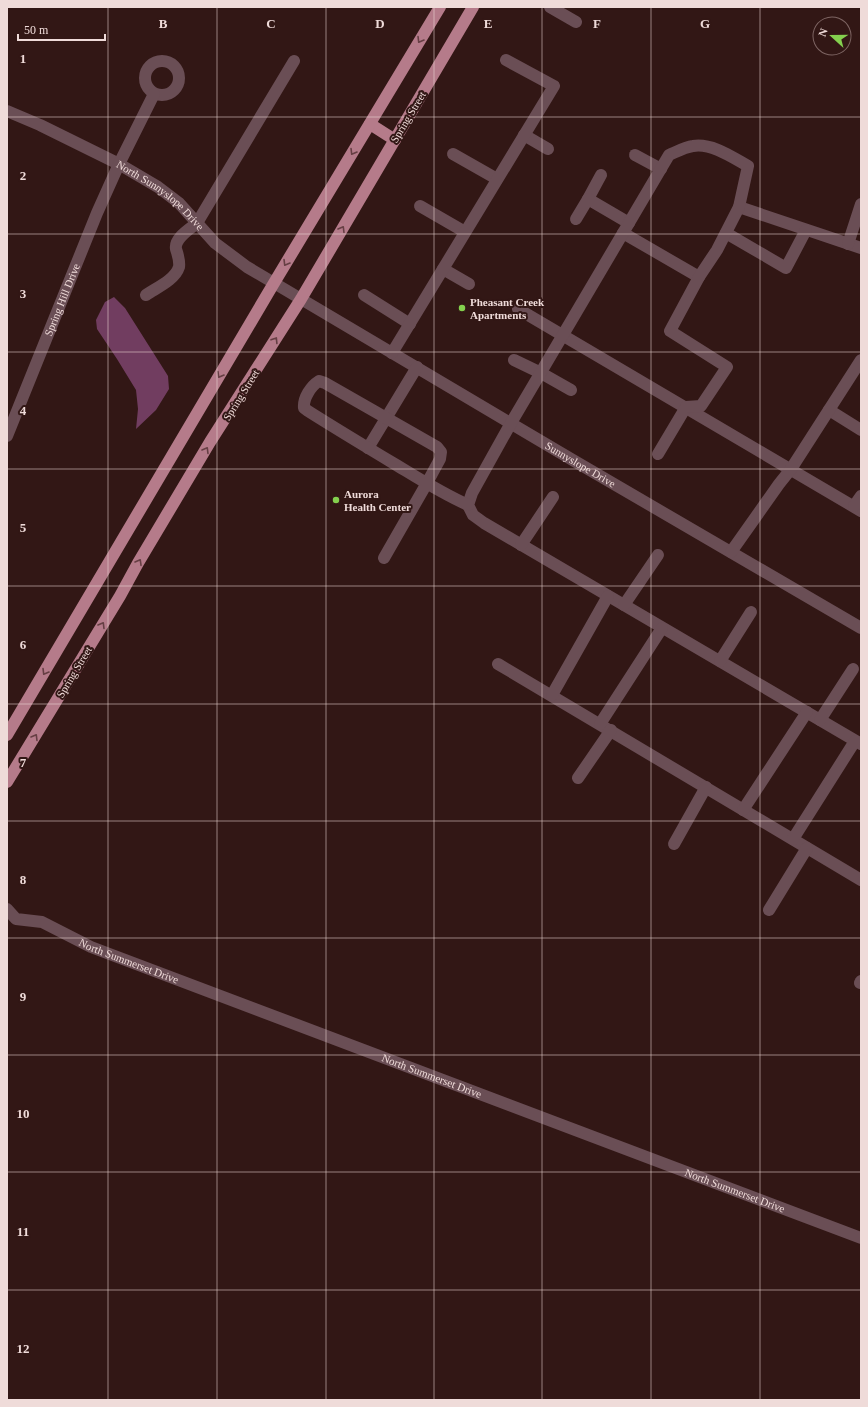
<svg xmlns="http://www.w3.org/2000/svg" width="868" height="1407" font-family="'Times New Roman',serif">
	<rect width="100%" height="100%" fill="#321715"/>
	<path fill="#713d60" d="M114,297L125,308L168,376L169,389L156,410L136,429L138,409L136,390L117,359L97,329L96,320L105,302Z"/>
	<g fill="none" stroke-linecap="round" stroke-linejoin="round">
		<g stroke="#6a4e55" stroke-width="12">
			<path d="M550,7L576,22"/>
			<circle cx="162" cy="78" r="17"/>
			<path id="s1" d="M7,111L40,125L119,164L158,187L179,203L215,243L247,267L571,459L861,628"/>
			<path d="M524,135L548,149"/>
			<path d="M453,154L497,179"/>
			<path d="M635,155L661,169"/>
			<path d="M588,199L601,175"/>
			<path d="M420,206L465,232"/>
			<path d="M739,207L861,248"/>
			<path d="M576,219L588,199L629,223"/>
			<path d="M623,233L699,277"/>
			<path d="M726,233L786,268L806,230"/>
			<path d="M848,244L861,204"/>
			<path d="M443,269L469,284"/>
			<path d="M146,295C156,288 175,280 179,267C180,261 178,255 176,249C174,238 190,229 197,223L294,61"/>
			<path d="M364,295L410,324"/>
			<path d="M518,309L861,511"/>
			<path d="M392,353L554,86L506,60"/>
			<path d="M514,360L541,373L571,390"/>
			<path d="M829,410L861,430"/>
			<path id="s2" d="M7,436L97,213L119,164L154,94"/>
			<path d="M368,448L417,367"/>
			<path d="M658,454L686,407L701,406L727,367L670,331L699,277L717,250L739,207L748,166C732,157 712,143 693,146C685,147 676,152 669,155L511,423L472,493L468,505L473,515L484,523L861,744"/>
			<path d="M854,506L861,496"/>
			<path d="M521,545L553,497"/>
			<path d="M731,552L779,484L791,469L861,360"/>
			<path d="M384,558L427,483L440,459L441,452L437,447L325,383L319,381C311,386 303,398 304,408L308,411C338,430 368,448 398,466C421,480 443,494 468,505"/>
			<path d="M624,605L658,555"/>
			<path d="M720,661L751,612"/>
			<path d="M498,664L861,880"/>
			<path d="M552,695L608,596"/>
			<path d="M820,720L853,669"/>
			<path d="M600,724L662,628"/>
			<path d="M578,778L611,730"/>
			<path d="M743,810L807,712"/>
			<path d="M793,839L855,741"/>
			<path d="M674,844L706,787"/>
			<path id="s3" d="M7,909L16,919L42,922L91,947L861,1238"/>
			<path d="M769,910L807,848"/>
			<path d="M860,983L861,981"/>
		</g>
		<g stroke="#b57b8a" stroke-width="12">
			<path d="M370,124L395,140"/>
			<path d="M7,735L274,283L440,7"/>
			<path d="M7,782L120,596L138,563L210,442L301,299L473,7"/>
		</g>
	</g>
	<defs><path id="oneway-chevron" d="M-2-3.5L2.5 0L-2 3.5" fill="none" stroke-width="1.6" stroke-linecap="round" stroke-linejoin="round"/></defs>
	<g stroke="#663f44">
		<use href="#oneway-chevron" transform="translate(420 40) rotate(121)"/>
		<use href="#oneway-chevron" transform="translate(353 152) rotate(121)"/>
		<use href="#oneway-chevron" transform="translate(342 229) rotate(-59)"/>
		<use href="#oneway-chevron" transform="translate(286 263) rotate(121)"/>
		<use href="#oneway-chevron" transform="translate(275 340) rotate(-58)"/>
		<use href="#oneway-chevron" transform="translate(220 375) rotate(120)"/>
		<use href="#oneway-chevron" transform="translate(206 450) rotate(-59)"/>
		<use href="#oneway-chevron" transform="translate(139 562) rotate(-60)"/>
		<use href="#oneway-chevron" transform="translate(102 625) rotate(-59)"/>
		<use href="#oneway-chevron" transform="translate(45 672) rotate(121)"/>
		<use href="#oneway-chevron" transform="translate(35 737) rotate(-59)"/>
	</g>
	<path fill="none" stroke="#efdbd9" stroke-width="1" stroke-opacity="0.55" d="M108,7V1400M217,7V1400M326,7V1400M434,7V1400M542,7V1400M651,7V1400M760,7V1400M7,117H861M7,234H861M7,352H861M7,469H861M7,586H861M7,704H861M7,821H861M7,938H861M7,1055H861M7,1172H861M7,1290H861"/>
	<g fill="#84d04e" stroke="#321715" stroke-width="1.5">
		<circle cx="462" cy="308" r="4"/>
		<circle cx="336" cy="500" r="4"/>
	</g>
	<g text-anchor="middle" stroke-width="4" stroke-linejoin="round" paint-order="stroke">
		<g font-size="11" fill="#efdbd9" stroke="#321715">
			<text transform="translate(408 117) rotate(-59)" y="4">Spring Street</text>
			<text dy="4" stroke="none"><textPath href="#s1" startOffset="176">North Sunnyslope Drive</textPath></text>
			<text dy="4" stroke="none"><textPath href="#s2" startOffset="147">Spring Hill Drive</textPath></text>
			<text transform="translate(241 395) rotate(-58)" y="4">Spring Street</text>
			<text dy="4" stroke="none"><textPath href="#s1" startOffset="677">Sunnyslope Drive</textPath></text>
			<text transform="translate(74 672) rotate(-59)" y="4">Spring Street</text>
			<text dy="4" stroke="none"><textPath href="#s3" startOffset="135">North Summerset Drive</textPath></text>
			<text dy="4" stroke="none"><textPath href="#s3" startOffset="459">North Summerset Drive</textPath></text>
			<text dy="4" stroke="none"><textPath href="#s3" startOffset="783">North Summerset Drive</textPath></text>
		</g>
		<g font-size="11" font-weight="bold" fill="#efdbd9" stroke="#321715" text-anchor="start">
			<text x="470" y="306">Pheasant Creek<tspan x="470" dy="13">Apartments</tspan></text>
			<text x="344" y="498">Aurora<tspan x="344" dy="13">Health Center</tspan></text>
		</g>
	</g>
	<g font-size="13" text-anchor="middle" font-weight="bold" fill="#efdbd9" stroke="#321715" stroke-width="4" stroke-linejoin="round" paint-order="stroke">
		<text x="163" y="28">B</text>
		<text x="271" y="28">C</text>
		<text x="380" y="28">D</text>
		<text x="488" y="28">E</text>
		<text x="597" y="28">F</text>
		<text x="705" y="28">G</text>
		<text x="23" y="63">1</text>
		<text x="23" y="180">2</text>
		<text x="23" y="298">3</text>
		<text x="23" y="415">4</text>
		<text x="23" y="532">5</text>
		<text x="23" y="649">6</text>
		<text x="23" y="767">7</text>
		<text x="23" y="884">8</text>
		<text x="23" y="1001">9</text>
		<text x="23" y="1118">10</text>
		<text x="23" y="1236">11</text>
		<text x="23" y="1353">12</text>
	</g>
	<rect width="868" height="1407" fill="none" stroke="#efdbd9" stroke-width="16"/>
	<g transform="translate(832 36) rotate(291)"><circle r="19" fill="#321715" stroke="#7e6563"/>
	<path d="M0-3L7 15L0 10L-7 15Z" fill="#84d04e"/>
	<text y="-6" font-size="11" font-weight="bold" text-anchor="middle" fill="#efdbd9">N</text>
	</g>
	<path d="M18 34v6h87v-6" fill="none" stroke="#efdbd9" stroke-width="2"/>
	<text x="24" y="34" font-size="12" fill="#efdbd9" stroke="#321715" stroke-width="3" paint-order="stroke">50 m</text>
</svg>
